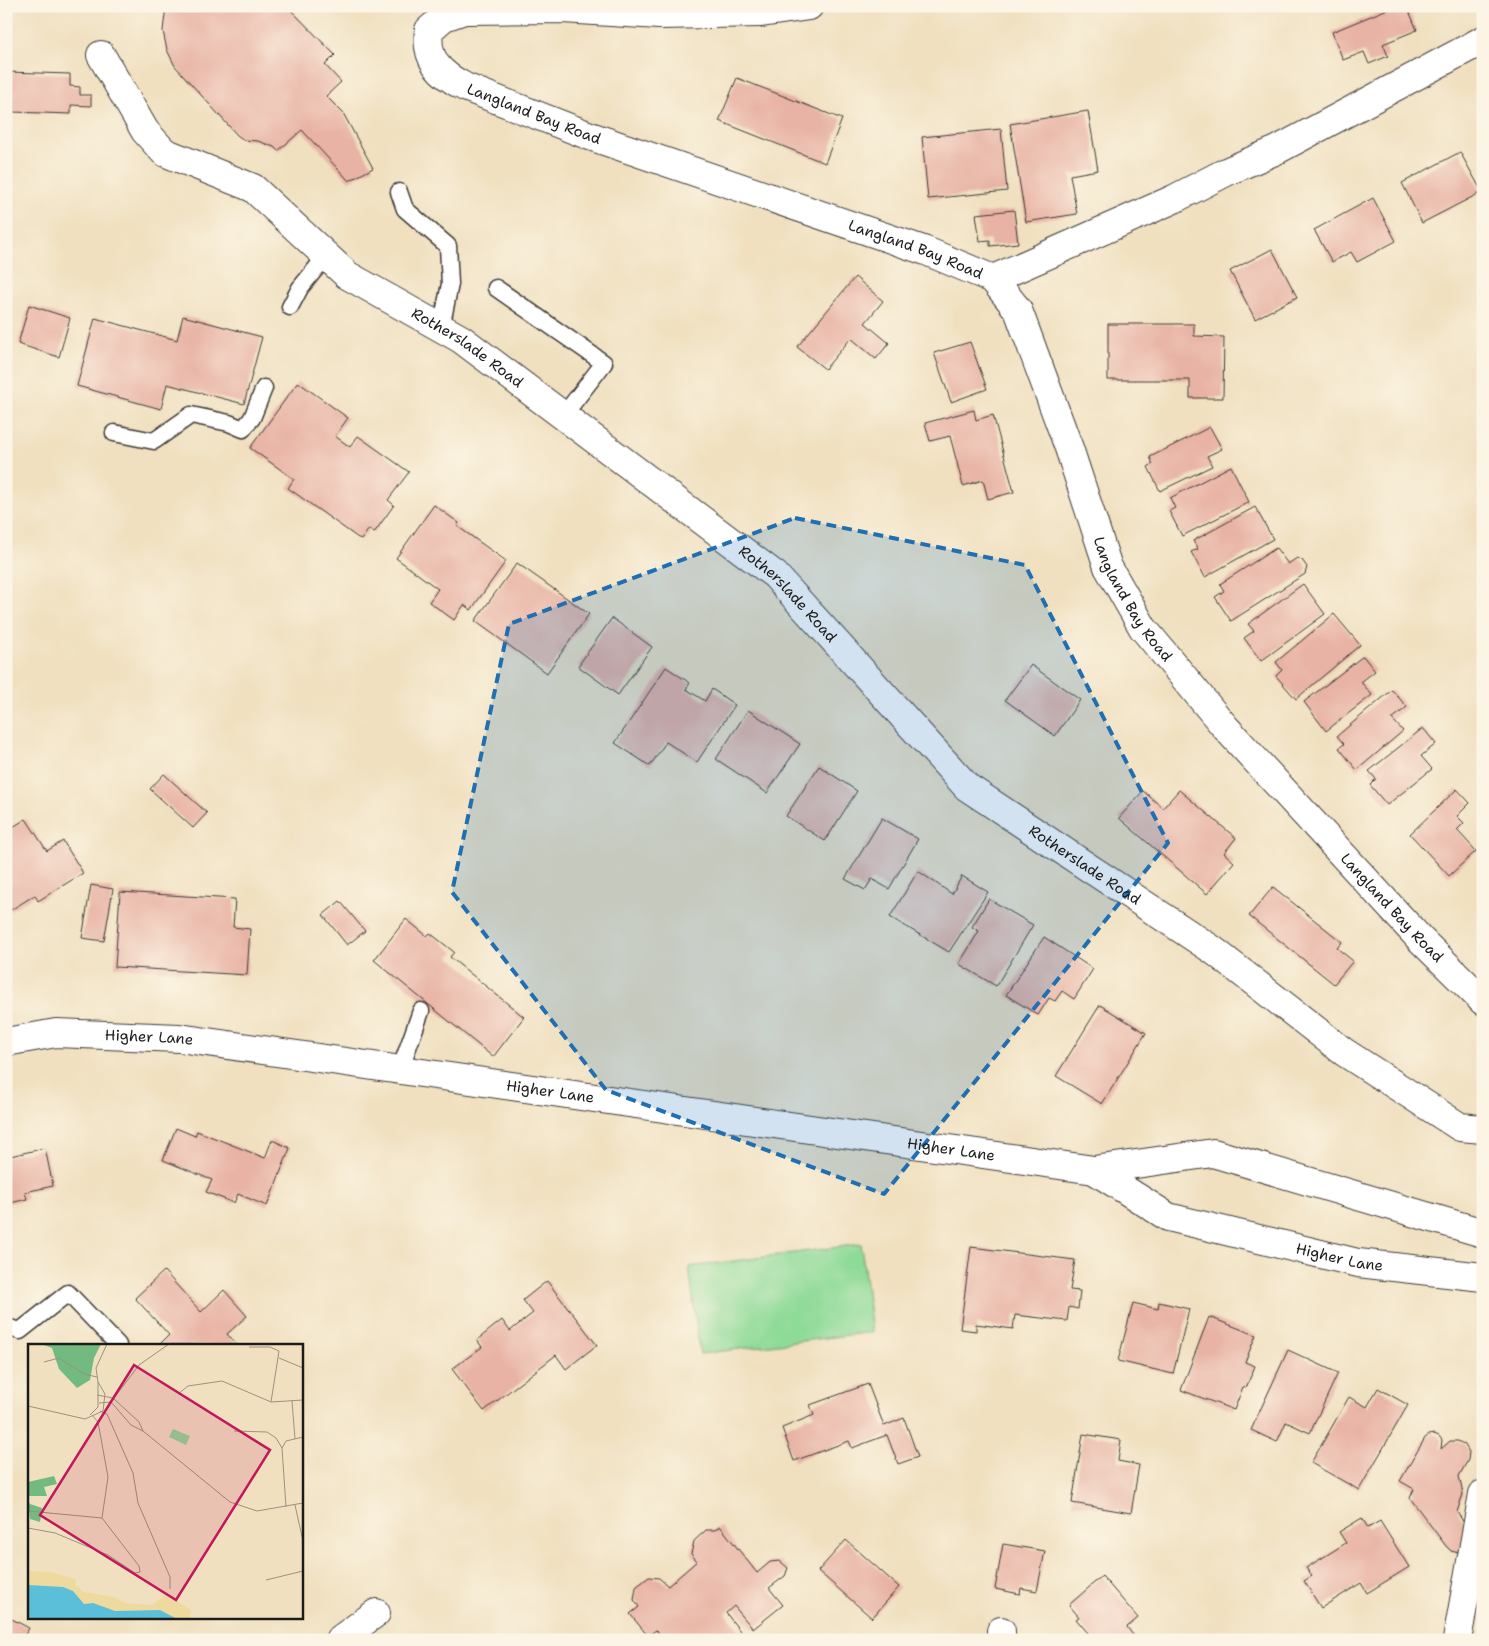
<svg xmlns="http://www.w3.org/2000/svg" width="1489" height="1646" font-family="'Shantell Sans',sans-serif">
	<rect width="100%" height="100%" fill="#fcf5e5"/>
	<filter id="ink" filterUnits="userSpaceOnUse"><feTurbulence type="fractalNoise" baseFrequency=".02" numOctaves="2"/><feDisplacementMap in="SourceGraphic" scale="10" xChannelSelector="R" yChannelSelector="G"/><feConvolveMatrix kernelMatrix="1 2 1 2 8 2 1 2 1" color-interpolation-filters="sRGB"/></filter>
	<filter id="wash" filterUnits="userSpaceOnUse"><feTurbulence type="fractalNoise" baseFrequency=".0096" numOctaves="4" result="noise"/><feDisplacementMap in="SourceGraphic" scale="20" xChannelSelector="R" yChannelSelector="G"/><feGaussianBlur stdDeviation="1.12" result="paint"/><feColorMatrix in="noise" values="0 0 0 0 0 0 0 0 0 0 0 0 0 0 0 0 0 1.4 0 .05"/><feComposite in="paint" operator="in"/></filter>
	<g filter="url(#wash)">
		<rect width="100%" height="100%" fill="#f0e0c0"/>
		<path fill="#8eda97" stroke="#557b5a" d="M861,1244L872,1332L700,1354L689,1267Z"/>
		<g id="blocks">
			<g fill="#e8b3a4">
				<path d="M166,6H287L335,55L325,65L341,82L326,96L343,113L373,168L349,181L302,130L278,151L274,147L258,141L244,140L237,135L175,66L167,50L163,31Z"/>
				<path d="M1395,6H1407L1417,30L1383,44L1388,56L1369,64L1364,52L1343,60L1332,32Z"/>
				<path d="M6,72L70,74V86L80,87V95H91V106L71,105V114L13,112V101H6Z"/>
				<path d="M737,78L842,119L825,163L719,121Z"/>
				<path d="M1088,111L1098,170L1070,175L1077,214L1026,222L1010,124Z"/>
				<path d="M1001,129L1007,191L928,199L922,137Z"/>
				<path d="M1460,152L1482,192L1422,223L1402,183Z"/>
				<path d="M1373,198L1396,241L1357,262L1351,252L1332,262L1314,230Z"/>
				<path d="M1014,210L1018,243L990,246V240L980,241L976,214Z"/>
				<path d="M1272,249L1297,297L1255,319L1230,271Z"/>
				<path d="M855,277L883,301L865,323L889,343L876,359L851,338L825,369L797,347Z"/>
				<path d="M29,305L70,318L59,357L18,344Z"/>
				<path d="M183,316L262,337L244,404L167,384L161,409L77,386L95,318L177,340Z"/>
				<path d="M1108,324H1194V336L1224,337L1223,398H1190V380H1108Z"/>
				<path d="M970,342L987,389L951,402L934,353Z"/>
				<path d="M298,382L348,418L335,436L350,447L358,436L409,472L388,500L394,505L374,533L369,529L361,540L288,488L294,479L250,448Z"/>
				<path d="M974,410L976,420L993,415L1014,492L988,499L983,480L963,486L950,436L930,441L925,423Z"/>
				<path d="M1210,427L1222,449L1207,456L1212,466L1160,491L1148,467L1153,464L1150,457Z"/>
				<path d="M1231,466L1249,502L1182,536L1169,511L1175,508L1170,498Z"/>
				<path d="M434,505L459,523L457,526L506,561L471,610L464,605L454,620L429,602L438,589L396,558Z"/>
				<path d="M1255,507L1273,539L1205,577L1191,552L1198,549L1193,541Z"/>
				<path d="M1276,548L1288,564L1297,558L1302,560L1307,567L1305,574L1231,621L1215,597L1224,591L1220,584Z"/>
				<path d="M517,563L589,614L547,673L475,621Z"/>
				<path d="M1303,584L1325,614L1261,661L1244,638L1254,631L1248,624Z"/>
				<path d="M1334,614L1360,645L1296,699L1276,676L1282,670L1276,662Z"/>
				<path d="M612,618L652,647L618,695L578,666Z"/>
				<path d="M1363,656L1375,671L1361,682L1372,695L1326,731L1304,702Z"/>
				<path d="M1031,665L1080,700L1055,736L1005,700Z"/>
				<path d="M666,667L690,683L686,689L705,701L712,689L735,705L697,762L666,742L650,766L615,743Z"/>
				<path d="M1392,690L1407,707L1392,719L1403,731L1357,770L1339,748L1344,744L1337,736Z"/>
				<path d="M748,710L800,744L767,793L716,759Z"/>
				<path d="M1423,728L1436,744L1421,756L1432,769L1387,805L1370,785L1376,779L1369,771Z"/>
				<path d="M819,766L857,791L825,841L786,816Z"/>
				<path d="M164,774L207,813L193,828L150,789Z"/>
				<path d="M1457,789L1470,803L1457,816L1464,823L1457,830L1476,851L1449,876L1410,834Z"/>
				<path d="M1179,790L1236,838L1224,853L1234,862L1207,894L1119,818L1143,791L1163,808Z"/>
				<path d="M882,818L918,839L889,889L872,879L865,890L845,879Z"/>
				<path d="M26,819L47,851L63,841L83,873L38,901L35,895L6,913V846L11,843L6,835V831Z"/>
				<path d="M918,871L952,894L962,876L988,892L949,952L890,917Z"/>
				<path d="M91,885L113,889L104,941L82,938Z"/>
				<path d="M1273,887L1342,942L1337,948L1353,961L1334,984L1249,916Z"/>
				<path d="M120,892L235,899L233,927L250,929L247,975L115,967Z"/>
				<path d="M989,899L1033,925L996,986L959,964L979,931L972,927Z"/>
				<path d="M340,901L365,931L347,945L323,915Z"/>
				<path d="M406,919L427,936L430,933L454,952L450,957L524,1017L493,1057L374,960Z"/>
				<path d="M1044,937L1093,969L1074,999L1062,991L1055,1001L1049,998L1038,1015L1006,995Z"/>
				<path d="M1100,1005L1146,1033L1102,1104L1056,1076Z"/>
				<path d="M176,1128L195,1136L197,1131L265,1158L272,1140L290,1148L267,1206L238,1194L234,1203L206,1192L212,1180L163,1160Z"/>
				<path d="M45,1148L53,1186L25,1192L27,1199L6,1204V1157Z"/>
				<path d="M971,1247L1075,1260L1070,1290L1080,1291L1078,1309L1069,1307L1067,1321L1015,1315L1013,1329L976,1324V1331L960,1329Z"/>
				<path d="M164,1271L201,1312L224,1290L247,1316L227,1334L237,1345H163L161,1343L169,1335L135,1298Z"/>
				<path d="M547,1281L597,1345L566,1369L556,1355L484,1411L452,1369L482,1347L477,1340L502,1320L510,1331L533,1313L523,1300Z"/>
				<path d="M1159,1302L1189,1309L1173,1374L1118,1361L1133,1303L1158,1309Z"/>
				<path d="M1209,1317L1256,1335L1245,1362L1255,1366L1246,1388L1243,1387L1234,1410L1181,1390Z"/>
				<path d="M1288,1350L1338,1373L1310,1433L1286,1422L1277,1442L1251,1430Z"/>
				<path d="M868,1384L884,1426L904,1418L918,1457L898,1464L887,1435L852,1448L849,1441L794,1461L782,1428L814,1415L810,1405Z"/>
				<path d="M1378,1388L1408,1405L1359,1490L1311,1463L1349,1397L1367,1407Z"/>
				<path d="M1083,1434L1121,1440L1118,1461L1139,1465L1131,1513L1072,1503Z"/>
				<path d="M1434,1434L1439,1436L1442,1440L1441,1449L1450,1441H1458L1465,1445L1469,1452L1468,1460L1459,1476L1463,1494L1457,1512L1468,1529L1459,1553L1451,1551L1446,1546L1410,1498L1414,1489L1400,1481L1425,1438L1429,1435Z"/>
				<path d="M1362,1518L1368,1528L1380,1521L1409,1567L1367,1593L1361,1583L1321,1608L1304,1581L1312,1576L1306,1568L1346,1543L1339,1532Z"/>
				<path d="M720,1526L757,1573L770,1562L780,1561L788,1568L785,1576L769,1588L783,1605L753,1629L734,1606L726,1613L747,1640H665L656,1630L648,1636L630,1614L639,1607L634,1600L636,1587L649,1577L659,1578L668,1586L697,1561L691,1554L694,1541L706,1530H715Z"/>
				<path d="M846,1540L899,1587L872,1618L818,1571Z"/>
				<path d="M1003,1544L1045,1551L1037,1591L1021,1588L1020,1594L995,1589Z"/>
				<path d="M1102,1576L1138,1618L1127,1627L1136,1639L1135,1640H1094L1076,1619L1079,1617L1069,1605Z"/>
				<path d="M6,1616L29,1628L22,1640H6Z"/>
			</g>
		</g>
	</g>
	<g filter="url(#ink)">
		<use href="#blocks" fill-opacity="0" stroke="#3c3935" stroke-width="1"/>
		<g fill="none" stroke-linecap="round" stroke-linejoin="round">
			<defs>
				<g id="service">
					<path d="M399,192L405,209L448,246L450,284L441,328"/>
					<path d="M496,288L604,363L563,416"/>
					<path d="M290,307L300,288L327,255"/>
					<path d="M114,433L154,441L191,415L229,423L243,429L252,418L264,388"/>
					<path d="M400,1070L421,1011"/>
					<path d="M6,1327L20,1331L68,1293L118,1345"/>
				</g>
				<g id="minor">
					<path id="s1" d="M809,6L761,13L659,15L563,9L464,10L444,17L429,30C425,60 440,74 465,87L590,136L926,251L993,279L1018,310L1069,448L1108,567L1143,628L1226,728L1420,939L1483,1001"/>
					<path id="s2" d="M101,55L145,131L164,152L253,188L347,275L461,339L775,575L967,787L1213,950L1344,1052L1460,1127L1483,1129"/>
					<path d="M993,279L1174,199L1228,171L1277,150L1483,40"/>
					<path d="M339,1640L376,1613"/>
					<path d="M1001,1640V1631"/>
					<path d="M1457,1640L1483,1494"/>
				</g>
				<g id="tertiary">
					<path id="s3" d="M6,1042L56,1033L179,1038L1094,1170L1213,1153L1483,1233"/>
					<path id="s4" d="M1094,1170L1168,1217L1358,1263L1483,1277"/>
				</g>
			</defs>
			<use href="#service" stroke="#3c3935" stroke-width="19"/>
			<use href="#minor" stroke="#3c3935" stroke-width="30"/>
			<use href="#tertiary" stroke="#3c3935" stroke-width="30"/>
			<use href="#service" stroke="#fff" stroke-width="16"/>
			<use href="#minor" stroke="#fff" stroke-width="28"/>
			<use href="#tertiary" stroke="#fff" stroke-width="28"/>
		</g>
	</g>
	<path fill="#1f6fb2" fill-opacity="0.2" stroke="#1f6fb2" stroke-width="4" stroke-dasharray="10 6" stroke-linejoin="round" d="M795,518L1025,565L1168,843L884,1194L606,1090L452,892L509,624Z"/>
	<g text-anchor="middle" stroke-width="4" stroke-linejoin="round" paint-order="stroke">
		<g font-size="15" fill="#1c1c1c" stroke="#fcf5e5">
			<text dy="5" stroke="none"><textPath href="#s1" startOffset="534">Langland Bay Road</textPath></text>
			<text dy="5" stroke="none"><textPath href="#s1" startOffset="939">Langland Bay Road</textPath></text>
			<text dy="5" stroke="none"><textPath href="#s2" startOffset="481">Rotherslade Road</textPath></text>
			<text dy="5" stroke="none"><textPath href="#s2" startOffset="886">Rotherslade Road</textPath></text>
			<text dy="5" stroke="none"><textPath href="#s1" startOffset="1374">Langland Bay Road</textPath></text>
			<text dy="5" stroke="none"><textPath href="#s2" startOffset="1291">Rotherslade Road</textPath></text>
			<text dy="5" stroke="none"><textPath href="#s1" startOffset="1779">Langland Bay Road</textPath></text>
			<text dy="5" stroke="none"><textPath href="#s3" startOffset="144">Higher Lane</textPath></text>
			<text dy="5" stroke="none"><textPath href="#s3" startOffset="549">Higher Lane</textPath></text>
			<text dy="5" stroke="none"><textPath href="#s3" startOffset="954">Higher Lane</textPath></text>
			<text dy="5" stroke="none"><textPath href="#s4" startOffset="264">Higher Lane</textPath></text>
		</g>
	</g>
	<g transform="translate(28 1344)">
		<rect width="275" height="275" fill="#f0e0c0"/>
		<path d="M145,85L162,92L158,101L141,93Z" fill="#8eda97"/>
		<path d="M13,0H73L66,14L62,36L49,44L31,25L24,4ZM26,132L29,140L16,143L19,152H0V138ZM0,156L2,160L14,164L12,178L2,175Z" fill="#72ba80"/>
		<path d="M0,227L22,228L48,235L47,241L56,248L86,253L97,259L124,261L138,250L163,266L162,275H0Z" fill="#eeda9e"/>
		<path d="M0,241L35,243L45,247L56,260L65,259L87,267L132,266L149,275H0Z" fill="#5cbfda"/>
		<path fill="none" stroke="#9b927e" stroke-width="1" d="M221,3H242L251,7L243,58M251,14L275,24M16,18L31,14L56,30L69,33M150,50L160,42L194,37L243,58L275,56M69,51L85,54L111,78L115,87M264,57L267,95M83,58L111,21L141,0M71,59L83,58L103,81L115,87L202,158L229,167L275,159M0,62L57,75L75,67L77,50L70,38L68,24L79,0M72,67L79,70L105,129L110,159L142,233V245M62,71L70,63V38M206,87L239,88L248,94L254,104M267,161L275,197M258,163L254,104L258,97L275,93M0,167L74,174M0,184L27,189L80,211L107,229L112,228L111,222L74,174L80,133L70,78L64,71M238,236L275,227"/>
		<path fill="#c2185b" fill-opacity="0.15" stroke="#c2185b" stroke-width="2.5" d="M106,21L242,106L148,256L12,171Z"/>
		<rect width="275" height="275" fill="none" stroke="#1c1c1c" stroke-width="2.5"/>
	</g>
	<rect width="1489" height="1646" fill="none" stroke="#fcf5e5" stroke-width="25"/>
</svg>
